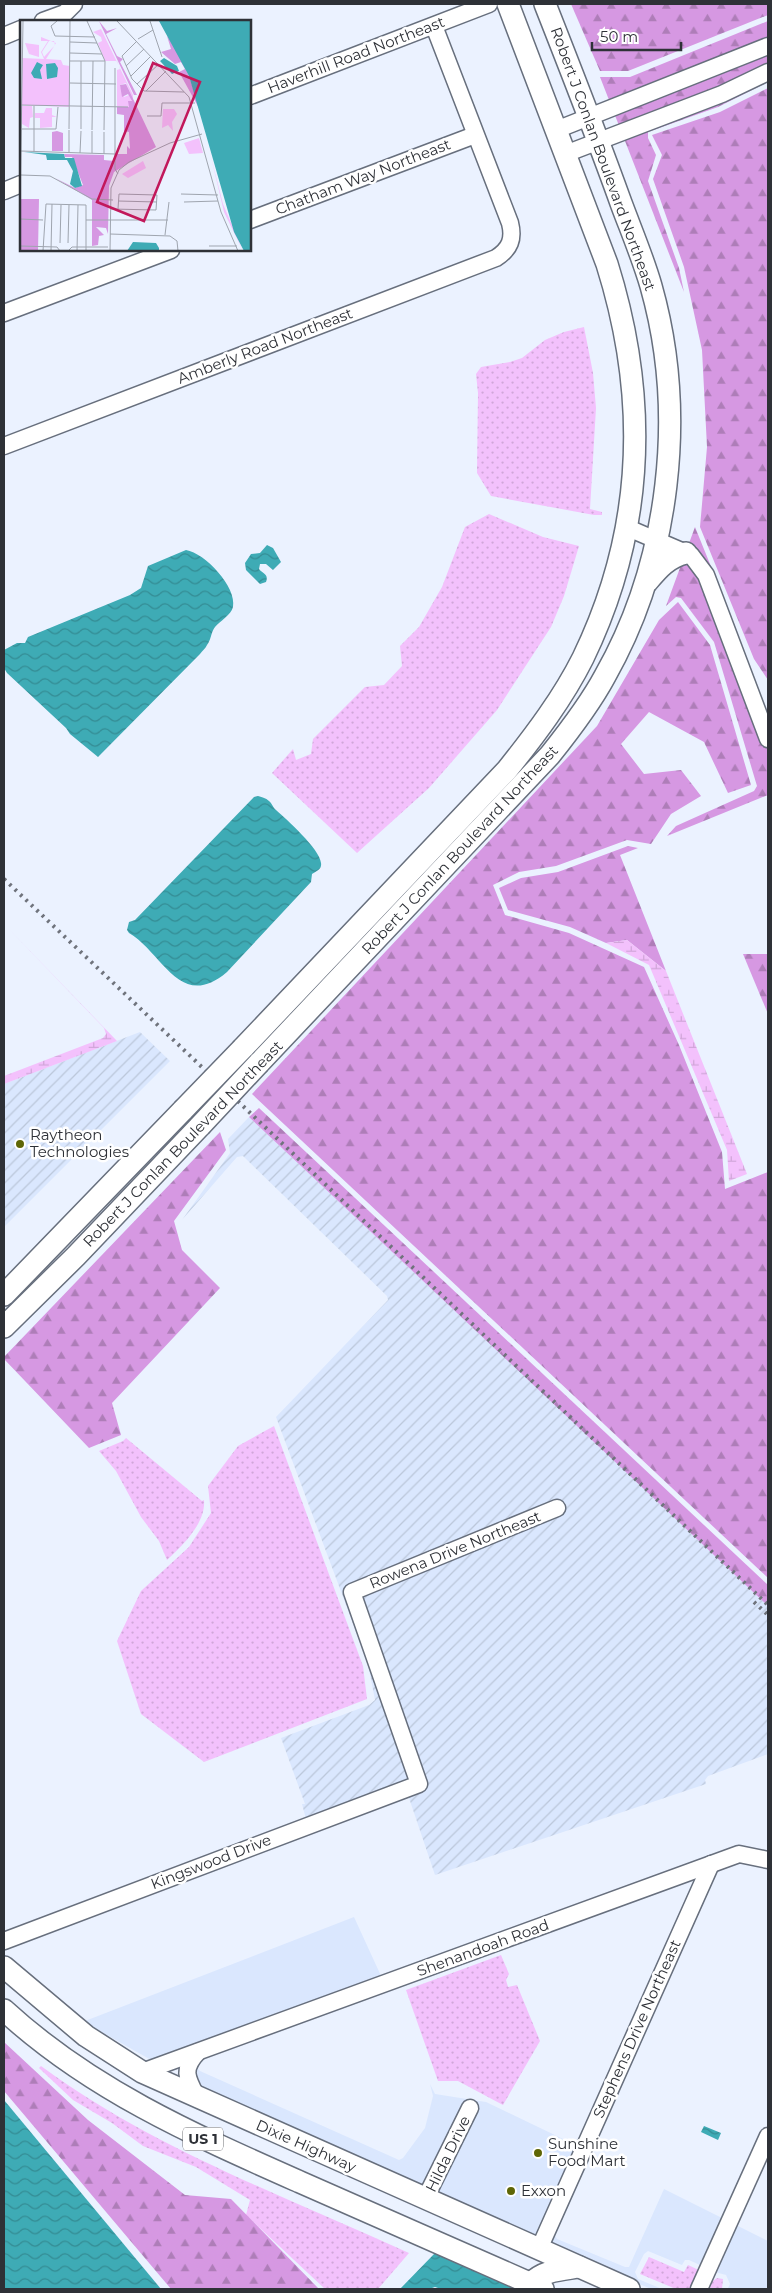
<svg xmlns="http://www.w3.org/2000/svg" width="772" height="2293" font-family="Montserrat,sans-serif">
	<defs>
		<pattern id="industrial-furrows" width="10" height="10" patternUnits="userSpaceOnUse" patternTransform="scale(1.25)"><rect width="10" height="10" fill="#dae7fe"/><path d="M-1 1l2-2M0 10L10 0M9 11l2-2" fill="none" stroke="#bbc7da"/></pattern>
		<pattern id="grass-dots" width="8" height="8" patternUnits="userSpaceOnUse" patternTransform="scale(1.25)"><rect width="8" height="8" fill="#f3c1fc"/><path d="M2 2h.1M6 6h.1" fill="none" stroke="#d1a6d9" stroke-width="1.8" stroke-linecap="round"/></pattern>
		<pattern id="forest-firs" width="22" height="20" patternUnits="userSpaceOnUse" patternTransform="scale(1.25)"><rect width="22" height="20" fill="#d698e2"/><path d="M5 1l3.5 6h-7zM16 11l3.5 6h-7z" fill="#ae7db8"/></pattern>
		<pattern id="wetland-marsh" width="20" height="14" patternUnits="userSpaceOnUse" patternTransform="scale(1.25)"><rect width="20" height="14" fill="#f3c1fc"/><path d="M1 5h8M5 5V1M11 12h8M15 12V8" fill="none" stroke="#d1a6d9"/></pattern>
		<pattern id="water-waves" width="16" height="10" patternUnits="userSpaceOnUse" patternTransform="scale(1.25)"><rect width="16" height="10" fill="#3eabb5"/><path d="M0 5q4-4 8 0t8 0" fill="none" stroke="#348c94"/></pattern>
	</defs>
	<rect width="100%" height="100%" fill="#ebf2ff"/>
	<g fill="#dae7fe">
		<path d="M354,1917L387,1989L200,2044L198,2043L195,2046L153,2061L91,2026L85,2021Z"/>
		<path d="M197,2063V2068L200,2071L399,2160L403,2158L425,2128L433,2096L430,2084L435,2094L486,2102L588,2151L554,2234L557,2239L625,2267H629L664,2189L768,2241V2289H731L728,2288L730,2284L726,2275L715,2272L689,2260H685L682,2265L648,2251L644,2254L635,2272L638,2279L662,2289H651L434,2196L479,2106L468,2099L422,2191L198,2085L194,2079Z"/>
	</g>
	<g fill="url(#industrial-furrows)">
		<path d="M140,1032L170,1061L4,1227V1084Z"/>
		<path d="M249,1117L768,1606V1754L708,1776L705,1780L706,1784L435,1875L408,1795L427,1788L356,1584L345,1588L411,1779L306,1819L302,1804H305L281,1738L369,1705L375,1700L368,1664L276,1417L388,1300L387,1296L243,1156L237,1157L182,1220L230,1153L228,1139Z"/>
	</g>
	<g fill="url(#grass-dots)">
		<path d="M584,327L593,373L596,408L590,509L602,512V515H594L491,496L477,473L478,393L476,374L481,367L510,362L522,358L545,340L564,332Z"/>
		<path d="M489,514L543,537L579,546L564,596L551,627L497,710L429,788L357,853L272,773L293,749L296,760L311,754L313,739L365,687L384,685L402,666L400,646L419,627L442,587L465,527Z"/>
		<path d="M274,1426L363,1666L367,1699L204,1762L141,1714L117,1641L141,1591L189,1547L211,1513L208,1486L238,1446Z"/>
		<path d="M126,1438L202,1501L204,1500C206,1523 183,1545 167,1560L159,1541L141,1517L116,1471L99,1451L123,1441Z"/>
		<path d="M501,1955L509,1974L506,1980L508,1987L517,1985L540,2041L503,2105L458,2081H438L406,1990Z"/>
		<path d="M41,2066C152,2148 284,2196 409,2253L378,2289H325L246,2215L250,2200L196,2167L143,2146L112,2123L73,2100L39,2068Z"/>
		<path d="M649,2257L684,2272L688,2265L703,2272L694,2289H676L640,2274Z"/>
		<path d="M717,2278L723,2279L722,2289H707L710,2283Z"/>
	</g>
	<g fill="url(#forest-firs)">
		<path d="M571,4H768V15L628,71H600Z"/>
		<path d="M768,21V82L718,107L648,132V138L656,155L648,181L679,268L684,292L600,77H630Z"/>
		<path d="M768,88V680L754,659L700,527L707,447L702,350L684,267L653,179L662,155L652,135L720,112Z"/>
		<path d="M695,527L731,616L768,721V795L667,836L676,826L754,791L757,786L714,642L681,598L676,597L666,606Z"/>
		<path d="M678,602L710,645L751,785L728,793L704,742L649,712L621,744L644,774L681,770L701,796L671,814L651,844L627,840L556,866L519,872L493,885L505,915L569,933L644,967L679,1045L722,1152L725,1189L768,1172V1578L252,1094L597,726L659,620Z"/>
		<path d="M628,846L638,848L620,855L666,971L627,940L606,943L570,927L508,910L499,888L521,878L558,872Z"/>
		<path d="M743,954H768V1014Z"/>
		<path d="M259,1108L768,1585V1606L249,1117Z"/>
		<path d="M220,1132L226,1150L174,1221L182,1250L220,1288L112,1403L121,1435L89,1448L4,1359V1357Z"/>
		<path d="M4,2042L88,2120L185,2195L231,2199L319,2289H171L4,2091Z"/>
	</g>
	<g fill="url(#wetland-marsh)">
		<path d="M4,924L117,1041L4,1084V1076L103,1038L106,1034L104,1028Z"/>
		<path d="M627,940L666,971L747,1174L729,1181L727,1150L649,965L606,943Z"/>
	</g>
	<g fill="url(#water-waves)">
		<path d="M267,545L273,548L281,562L273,570L266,564H260L259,569C263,574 269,574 266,582L260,584L246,570L245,563L251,554L260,553Z"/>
		<path d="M186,550C205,553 237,587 233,607C231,615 220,621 215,627C211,632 211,640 207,645C206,648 202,651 200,654L98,757L70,734L66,728L7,673L4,668V650L17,643H25L28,637L130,595L141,588L148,566Z"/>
		<path d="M258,796C261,797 266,798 269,801C272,803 273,808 276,810C286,819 320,849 321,863C322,869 317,871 312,874L311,882L227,972C180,1012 163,953 129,933L127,930L129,922L135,920L254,797Z"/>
		<path d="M4,2100L161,2289H4Z"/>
		<path d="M704,2126L721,2133L718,2140L701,2132Z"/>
		<path d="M435,2253L520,2289H441L435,2287L429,2289H400Z"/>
	</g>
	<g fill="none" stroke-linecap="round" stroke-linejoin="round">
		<defs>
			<g id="minor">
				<path d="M43,21L65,13L74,4"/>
				<path d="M4,36L21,29"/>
				<path d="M250,96L489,4"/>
				<path d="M556,130L768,46"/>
				<path d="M565,154L722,94L768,72"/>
				<path d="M4,191L21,184"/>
				<path d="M250,220L475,135"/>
				<path d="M4,313L171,250"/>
				<path d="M4,446L496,258C510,249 514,239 510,223L434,26"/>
				<path d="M628,528L691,555L706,575L768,739"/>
				<path d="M4,1941L419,1784L352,1592L557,1508"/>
				<path d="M142,2072L739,1854L768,1860"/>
				<path d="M198,2099C187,2078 181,2070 198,2052"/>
				<path d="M425,2199L470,2108"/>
				<path d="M539,2249L711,1864"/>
				<path d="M699,2289L768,2136"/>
			</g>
			<g id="major">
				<path d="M647,582C658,569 668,557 686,553"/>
				<path d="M243,1048L507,770C535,735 563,698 583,658C645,530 649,398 607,264L508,4"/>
				<path d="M259,1063L550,755C570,730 590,704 605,676C670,561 687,413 651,286C643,258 631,230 621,203C597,136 571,70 545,4"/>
				<path d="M4,1295L183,1110"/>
				<path d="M4,1327L76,1256L200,1126"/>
				<path d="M4,1967L86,2036L142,2072L629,2289"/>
				<path d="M4,2010C91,2090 194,2135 300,2182C381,2218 462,2253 543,2289"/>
				<path d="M530,2284C544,2270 560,2270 579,2267"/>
			</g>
		</defs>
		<use href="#minor" stroke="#676f7d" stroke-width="19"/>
		<use href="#major" stroke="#676f7d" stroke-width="24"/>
		<use href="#minor" stroke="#fff" stroke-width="16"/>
		<use href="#major" stroke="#fff" stroke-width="21"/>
		<g stroke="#6f737c" stroke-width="4" stroke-dasharray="2.5 5" stroke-linecap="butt">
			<path d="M4,879L768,1605"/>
			<path d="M754,1602L768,1615"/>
		</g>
		<defs>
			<g id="major-bridge">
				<path d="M183,1110L243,1048"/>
				<path d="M200,1126L259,1063"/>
			</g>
		</defs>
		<use href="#major-bridge" stroke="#676f7d" stroke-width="24" stroke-linecap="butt"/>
		<use href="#major-bridge" stroke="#fff" stroke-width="21"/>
	</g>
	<g fill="#5e6606" stroke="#fff" stroke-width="2">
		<circle cx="20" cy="1144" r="5"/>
		<circle cx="538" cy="2153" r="5"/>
		<circle cx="511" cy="2191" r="5"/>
	</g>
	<g text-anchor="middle" stroke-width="5" stroke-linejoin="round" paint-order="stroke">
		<rect fill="#fff" stroke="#6d6f73" stroke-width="1" x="183" y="2127.5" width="40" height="23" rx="4"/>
		<g font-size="14" font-weight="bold" fill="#2e3137">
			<text x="203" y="2144">US 1</text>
		</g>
		<g font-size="15" fill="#2e3137" stroke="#fff">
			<text transform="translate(356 55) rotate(-21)" y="5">Haverhill Road Northeast</text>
			<text transform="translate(603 159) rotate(70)" y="5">Robert J Conlan Boulevard Northeast</text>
			<text transform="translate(363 177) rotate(-21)" y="5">Chatham Way Northeast</text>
			<text transform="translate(265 346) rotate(-21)" y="5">Amberly Road Northeast</text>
			<text transform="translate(460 850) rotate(-47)" y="5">Robert J Conlan Boulevard Northeast</text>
			<text transform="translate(183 1144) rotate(-46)" y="5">Robert J Conlan Boulevard Northeast</text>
			<text transform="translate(455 1550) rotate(-22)" y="5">Rowena Drive Northeast</text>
			<text transform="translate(211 1862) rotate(-21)" y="5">Kingswood Drive</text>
			<text transform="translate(483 1948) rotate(-20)" y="5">Shenandoah Road</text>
			<text transform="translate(637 2029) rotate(-66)" y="5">Stephens Drive Northeast</text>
			<text transform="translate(306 2146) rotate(24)" y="5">Dixie Highway</text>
			<text transform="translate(448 2154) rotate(-64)" y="5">Hilda Drive</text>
		</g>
		<g font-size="15" fill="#2e3137" stroke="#fff" text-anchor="start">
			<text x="30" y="1140">Raytheon<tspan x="30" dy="17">Technologies</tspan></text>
			<text x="548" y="2149">Sunshine<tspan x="548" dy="17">Food Mart</tspan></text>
			<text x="521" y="2196">Exxon</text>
		</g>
	</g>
	<g transform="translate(20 20)">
		<rect width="231" height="231" fill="#ebf2ff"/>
		<path d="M81,9L113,75V80L106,63L100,65L104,77L109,75L112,80L109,87H97V50L100,49L97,41H85L78,23L82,21L81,17L73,12ZM2,86H12L13,97L10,98L9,108L2,104ZM26,88H32V95L37,97H32V107L20,108V98H15V93H24ZM143,89H154L157,94L152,102L153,111L148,105L142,108ZM179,118L183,133L169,134L164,123ZM191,137L203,184L223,231L204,192ZM123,141L126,148L108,158L102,154Z" fill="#f3c1fc"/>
		<path d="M79,1L87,11L97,8L86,14L97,36L103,39L100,42L117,75H114ZM147,16L155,27L169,56L180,90L159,52L165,49L161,42L155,44L141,32L151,29ZM106,64L136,127L94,152L89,166L88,214L86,208L76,207L84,215L79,216L78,225L72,226V180L35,158L55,168L63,165L52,137H45L44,134L84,135V140L94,141L96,134H107V126L110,129L109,112L104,111V95L97,94V87H109L108,81H112L108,74L102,77L100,65ZM37,111L43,113V131H32V112ZM1,179H19L18,231H0Z" fill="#d698e2"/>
		<path d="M21,17L36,23L26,39L41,40L43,45L50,46L49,87L2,85V38L24,39L21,32L28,21H21ZM29,21H34L35,25L24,37L22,32ZM5,23L19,25V37L9,34Z" fill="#f3c1fc" fill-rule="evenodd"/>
		<path d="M139,1H231V231H224L214,212L169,56ZM144,38L157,46L159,51L152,54L140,41ZM17,42L23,45L20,50L22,59L14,58L11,53ZM35,43L38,48L37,57L27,59L26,44ZM4,132L44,134L45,138H54L62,166L55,168L50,164L53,151L47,140H27L26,135ZM113,222L136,223L139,228V231H107Z" fill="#3eabb5"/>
		<path fill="none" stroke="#9fa5af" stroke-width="1" d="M37,1L31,6L35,16L75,17M67,1L85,41L84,110M97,1L169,77L201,192L218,231M130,1L142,37M118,19L133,10M117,21L102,36L112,59L124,71L164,72M50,22L77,23M50,33L82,34M50,41H85M106,46L124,29M95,48V149L98,154M111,56L131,36M50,63L96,64M117,64L139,44M126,71L146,51M0,85L108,87M127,96H141L142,83H175M2,109H36L38,87M49,109L50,1M61,109V41M72,110L73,41M1,131L95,134M14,132V86M49,133V110M60,133L61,111M72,133V111M84,134V112M1,155L30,156L72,179L93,180M161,174L198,175M98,181L137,182M164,182L198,181M0,187L3,1M91,189L136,190L137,175L99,174L98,189M0,199L23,200M66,200H148M90,214L150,216L157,221L158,231M145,215L149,182M40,223L41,185M48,223L49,185M0,226L37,227L40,231M189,226H217M23,231L26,184L66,185V231M31,231L32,184M48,231L52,227H88M57,231L58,185M90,231L91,168L99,150L109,142L150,123L182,114"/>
		<path fill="#c2185b" fill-opacity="0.15" stroke="#c2185b" stroke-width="2.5" d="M133,43L180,62L124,201L77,182Z"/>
		<rect width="231" height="231" fill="none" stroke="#2e3137" stroke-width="2.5"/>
	</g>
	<rect width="772" height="2293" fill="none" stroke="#2e3137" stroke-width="10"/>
	<path d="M592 42v8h89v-8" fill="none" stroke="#2e3137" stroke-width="2.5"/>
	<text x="600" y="42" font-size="15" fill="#2e3137" stroke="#ffffff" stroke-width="4" paint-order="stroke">50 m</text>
</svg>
